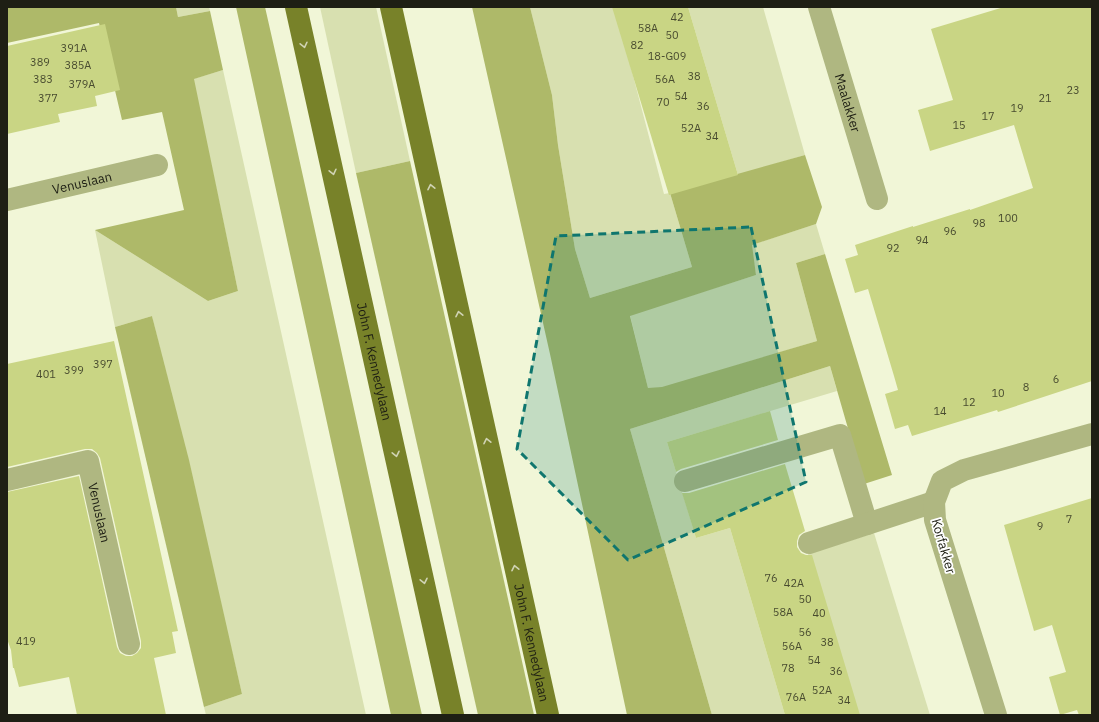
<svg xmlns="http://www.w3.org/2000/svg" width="1099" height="722" font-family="'IBM Plex Sans',sans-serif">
	<rect width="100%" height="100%" fill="#f1f6d7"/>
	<g fill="#d8e0b0">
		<path d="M176,7H209L210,11L178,17Z"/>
		<path d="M320,7H376L410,161L356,173Z"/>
		<path d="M530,7H615L664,194L670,193L692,267L590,298L575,249L558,145L552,95Z"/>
		<path d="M688,7H763L805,155L738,175Z"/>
		<path d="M223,70L366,715H206L204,707L242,694L152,316L115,327L95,230L208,301L238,291L193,79Z"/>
		<path d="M816,224L825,254L796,263L817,341L662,388H648L630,315L756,275L751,245Z"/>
		<path d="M830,366L837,391L667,442L696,538L730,528L785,715H712L630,429Z"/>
		<path d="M874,533L930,715H859L808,554Z"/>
	</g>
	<g fill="#aeb969">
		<path d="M7,7H176L178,17L210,11L223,70L194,79L238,291L208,301L95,230L184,210L162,112L122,120L99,23L7,43Z"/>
		<path d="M236,7H265C319,243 368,479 422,715H391Z"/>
		<path d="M472,7H530L552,95L558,145L575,249L590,298L692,267L670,193L805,155L822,207L816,224L752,245L756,275L630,316L648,388L662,387L817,341L796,263L825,254L892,475L864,484L830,366L630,429L712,715H627L550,354Z"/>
		<path d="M410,161L534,715H478L356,173Z"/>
		<path d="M152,316L189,460L242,694L204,707L115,327Z"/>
	</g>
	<g fill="#c9d584">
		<path d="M612,7H688L738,175L669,195Z"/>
		<path d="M1004,7H1092V381L998,412L997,410L912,436L908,425L895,429L885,394L898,390L894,376L868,289L855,293L845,259L858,255L855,245L913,226V227L970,209V210L1033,188L1014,125L930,151L918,110L953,100L931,29Z"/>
		<path d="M105,24L120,90L95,96L97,106L58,114L60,122L7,134V46Z"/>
		<path d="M114,341L178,631L172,632L176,653L154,658L166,715H77L69,677L19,687L14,668H13L11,650L7,639V492L79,476L117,647L120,653L126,656H132L137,653L141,648V641L100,458L97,453L92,449H85L7,467V364Z"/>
		<path d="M770,411L778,440L681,469L676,472L667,442Z"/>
		<path d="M785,464L805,531L799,535L797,541V547L801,553L806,555H812L860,715H785L730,528L696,538L682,493H689Z"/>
		<path d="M1092,498V715H1079L1077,710L1060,715L1049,677L1066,672L1052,625L1034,631L1004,525Z"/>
	</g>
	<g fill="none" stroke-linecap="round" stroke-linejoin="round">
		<g stroke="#afb781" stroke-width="22">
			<path id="s1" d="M819,7L877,199"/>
			<path id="s2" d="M7,200L157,165"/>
			<path id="s3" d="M7,480L88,461L129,644"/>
			<path d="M685,481L840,435L867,524"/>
			<path d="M809,543L934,502"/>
			<path d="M996,715L935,520L934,502L942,481L964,470L1092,434"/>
		</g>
		<g stroke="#788229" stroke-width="22">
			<path id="s4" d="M296,7L453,715"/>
			<path id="s5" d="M391,7L548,715"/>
		</g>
	</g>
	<defs><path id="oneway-chevron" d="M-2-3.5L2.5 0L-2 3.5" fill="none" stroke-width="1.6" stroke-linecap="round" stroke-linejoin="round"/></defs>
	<g stroke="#d0d3b4">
		<use href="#oneway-chevron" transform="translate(304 45) rotate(77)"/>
		<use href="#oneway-chevron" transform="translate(333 172) rotate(77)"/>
		<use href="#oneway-chevron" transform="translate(431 187) rotate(-102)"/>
		<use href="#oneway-chevron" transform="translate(459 314) rotate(-102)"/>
		<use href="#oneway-chevron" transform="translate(487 441) rotate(-102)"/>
		<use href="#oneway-chevron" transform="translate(396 454) rotate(78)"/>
		<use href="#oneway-chevron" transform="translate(515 568) rotate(-102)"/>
		<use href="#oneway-chevron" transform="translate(424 581) rotate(78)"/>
	</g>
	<path fill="#0f766e" fill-opacity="0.2" stroke="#0f766e" stroke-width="3" stroke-dasharray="8 5" stroke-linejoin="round" d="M751,227L806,482L628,560L517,449L556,236Z"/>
	<g text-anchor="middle" stroke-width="3.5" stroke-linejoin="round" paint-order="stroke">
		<g font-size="11" fill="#494c30">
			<text x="677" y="21">42</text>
			<text x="648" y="32">58A</text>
			<text x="672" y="39">50</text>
			<text x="637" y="49">82</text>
			<text x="74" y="52">391A</text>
			<text x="667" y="60">18-G09</text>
			<text x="40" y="66">389</text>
			<text x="78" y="69">385A</text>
			<text x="694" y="80">38</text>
			<text x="43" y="83">383</text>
			<text x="665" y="83">56A</text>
			<text x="82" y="88">379A</text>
			<text x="1073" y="94">23</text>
			<text x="681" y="100">54</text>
			<text x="48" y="102">377</text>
			<text x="1045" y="102">21</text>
			<text x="663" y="106">70</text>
			<text x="703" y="110">36</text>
			<text x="1017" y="112">19</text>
			<text x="988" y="120">17</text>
			<text x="959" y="129">15</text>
			<text x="691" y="132">52A</text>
			<text x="712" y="140">34</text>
			<text x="1008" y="222">100</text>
			<text x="979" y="227">98</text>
			<text x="950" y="235">96</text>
			<text x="922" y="244">94</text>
			<text x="893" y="252">92</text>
			<text x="103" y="368">397</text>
			<text x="74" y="374">399</text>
			<text x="46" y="378">401</text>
			<text x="1056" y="383">6</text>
			<text x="1026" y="391">8</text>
			<text x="998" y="397">10</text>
			<text x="969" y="406">12</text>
			<text x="940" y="415">14</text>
			<text x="1069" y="523">7</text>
			<text x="1040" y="530">9</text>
			<text x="771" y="582">76</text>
			<text x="794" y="587">42A</text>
			<text x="805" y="603">50</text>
			<text x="783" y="616">58A</text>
			<text x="819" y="617">40</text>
			<text x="805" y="636">56</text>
			<text x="26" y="645">419</text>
			<text x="827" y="646">38</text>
			<text x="792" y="650">56A</text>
			<text x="814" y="664">54</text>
			<text x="788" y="672">78</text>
			<text x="836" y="675">36</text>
			<text x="822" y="694">52A</text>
			<text x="796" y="701">76A</text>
			<text x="844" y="704">34</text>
		</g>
		<g font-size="13" fill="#1e1f14" stroke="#fff">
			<text dy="5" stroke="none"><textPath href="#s1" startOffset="100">Maalakker</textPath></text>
			<text dy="5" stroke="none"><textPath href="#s2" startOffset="77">Venuslaan</textPath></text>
			<text dy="5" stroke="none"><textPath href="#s4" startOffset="363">John F. Kennedylaan</textPath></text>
			<text dy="5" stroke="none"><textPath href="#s3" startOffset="136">Venuslaan</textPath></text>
			<text transform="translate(944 546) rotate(74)" y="5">Korfakker</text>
			<text dy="5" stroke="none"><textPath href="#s5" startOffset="651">John F. Kennedylaan</textPath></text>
		</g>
	</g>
	<rect width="1099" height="722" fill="none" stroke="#1e1f14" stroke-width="16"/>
</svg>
